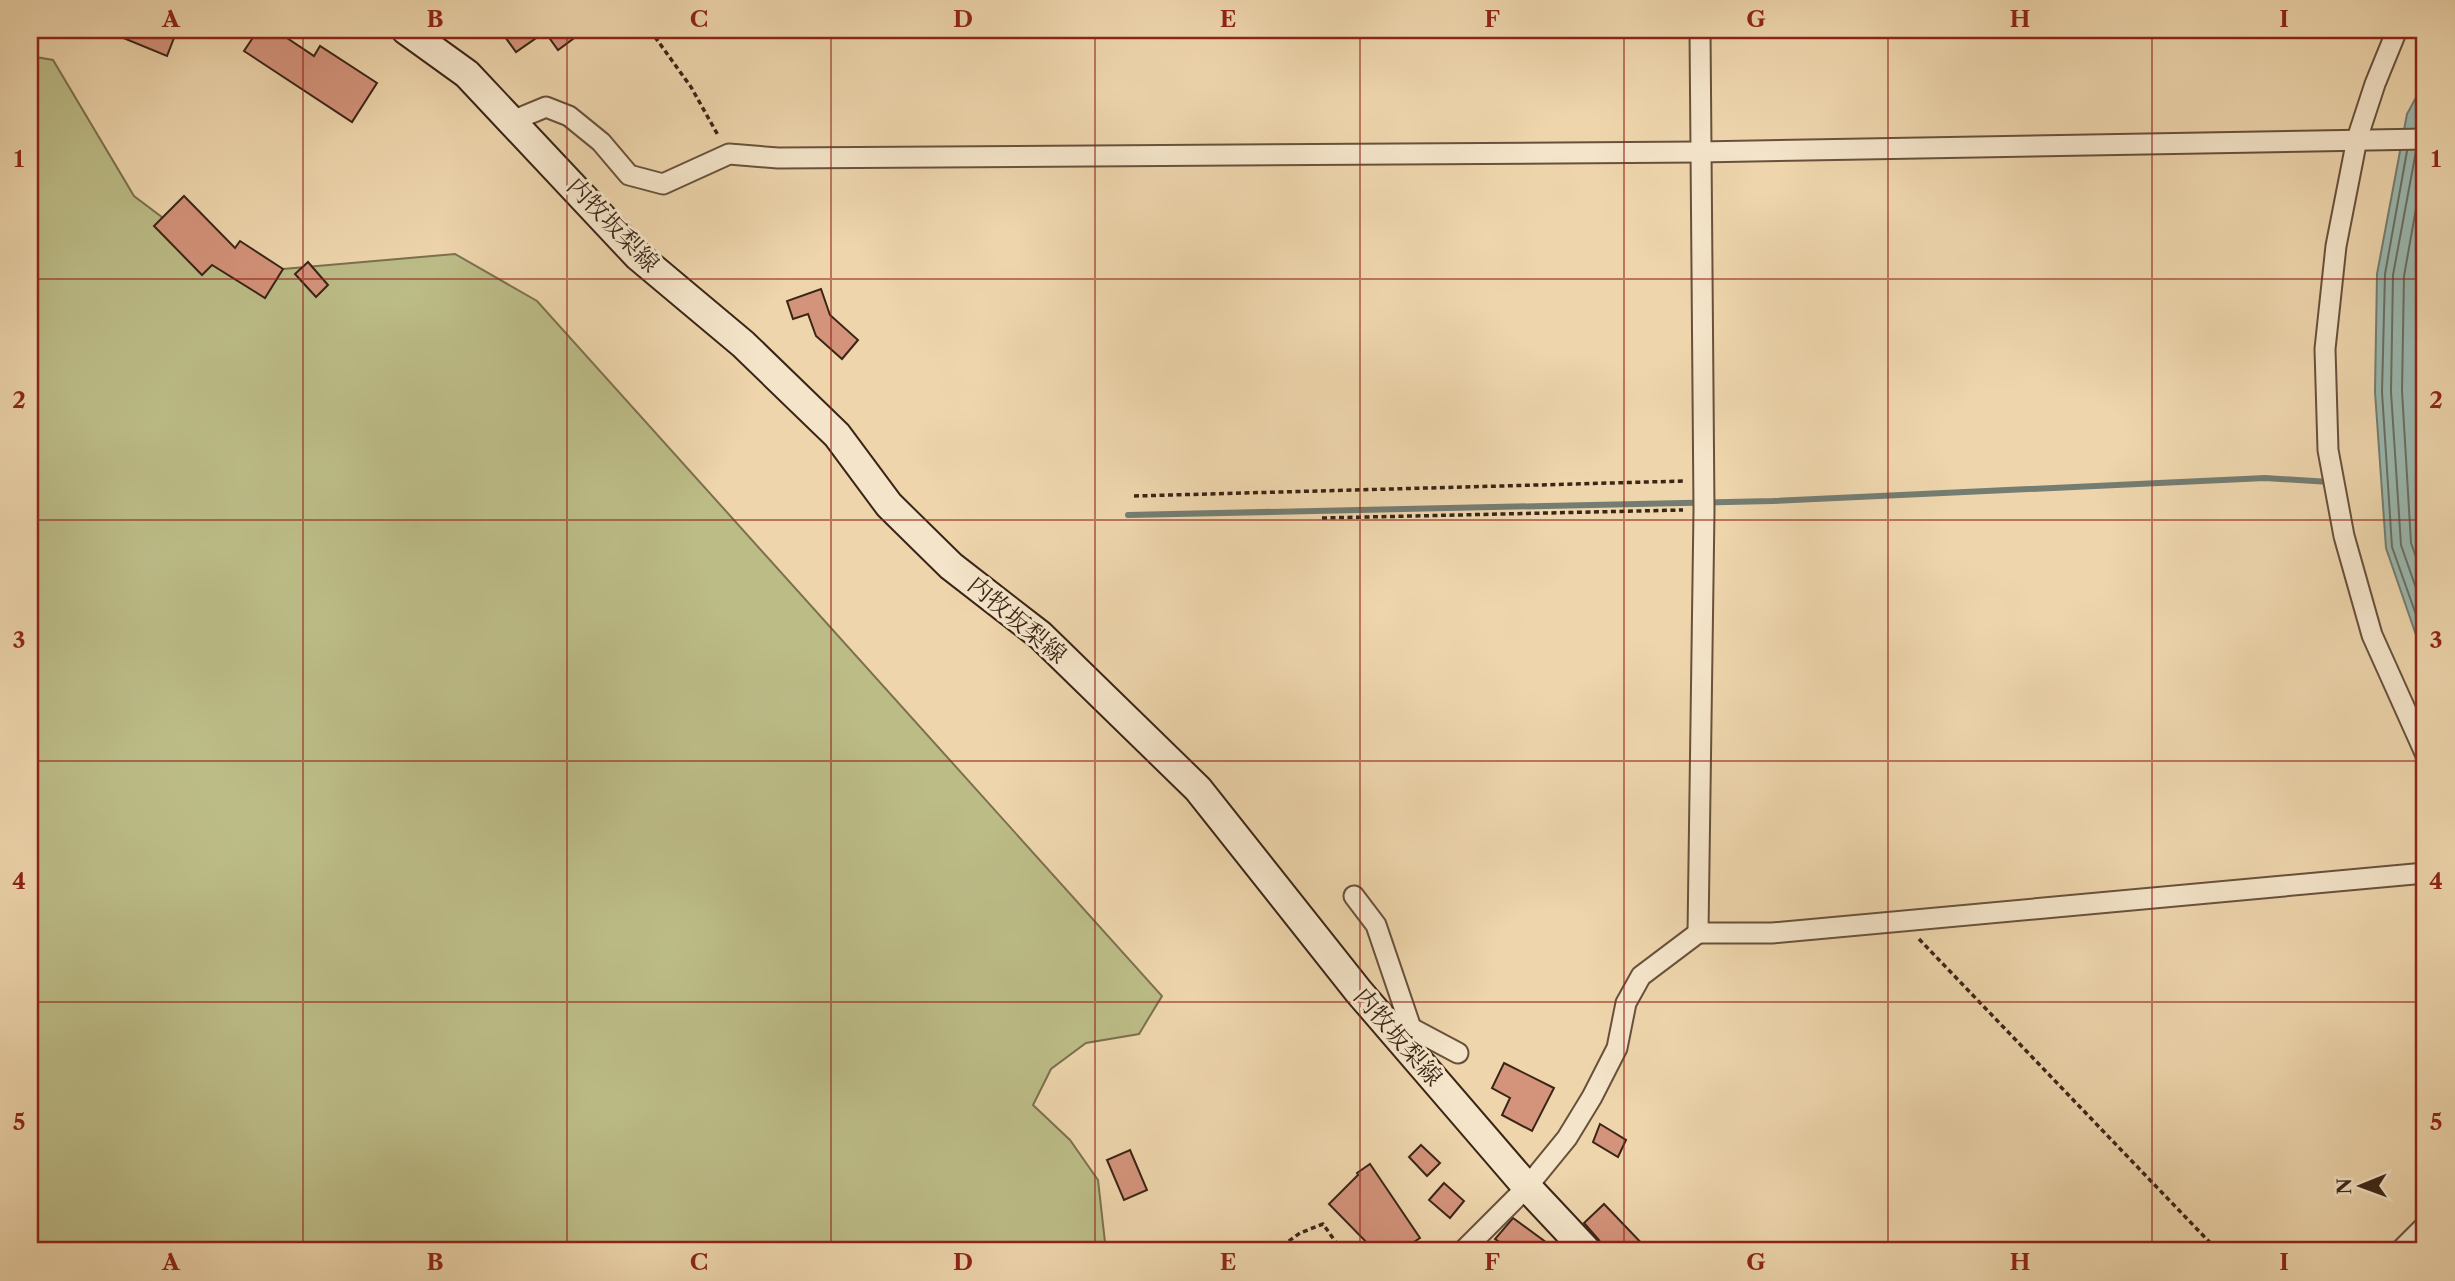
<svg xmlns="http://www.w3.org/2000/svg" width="2455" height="1281" font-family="'Libre Caslon Text','Noto Serif JP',serif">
	<rect width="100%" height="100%" fill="#eed5ac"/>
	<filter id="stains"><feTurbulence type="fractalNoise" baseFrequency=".00286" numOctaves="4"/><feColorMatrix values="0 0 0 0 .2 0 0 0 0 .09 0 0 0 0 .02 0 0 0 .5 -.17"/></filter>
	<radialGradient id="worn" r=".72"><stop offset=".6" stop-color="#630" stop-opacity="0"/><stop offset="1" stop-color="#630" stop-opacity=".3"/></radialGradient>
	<path fill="#bcbc87" stroke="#7c704f" stroke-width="2" d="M30,56L53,60L134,196L236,273L455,254L537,301L1162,996L1139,1034L1086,1043L1051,1069L1033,1105L1070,1140L1098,1180L1106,1251H30Z"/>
	<path fill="#9ab8af" stroke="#747d72" stroke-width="2" d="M2425,81V661L2386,548L2375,392L2377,274L2407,114Z"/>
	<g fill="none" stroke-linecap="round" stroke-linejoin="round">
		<g stroke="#6a6e63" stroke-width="2">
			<path d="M2407,151L2385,274L2382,392L2392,547L2425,640"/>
			<path d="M2416,151L2393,275L2391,392L2401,545L2425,614"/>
			<path d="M2425,158L2404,276L2402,391L2411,543L2425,582"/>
		</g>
		<path stroke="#747d72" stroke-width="6" d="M1128,515L1773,501L2265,478L2330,482"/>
	</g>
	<g fill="#d4937b" stroke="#3b2517" stroke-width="2">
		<path d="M104,30H177L167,56Z"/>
		<path d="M258,30H275L314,56L320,46L377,83L352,122L244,51Z"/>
		<path d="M500,30H585L558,50L545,32L516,52Z"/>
		<path d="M184,196L235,248L240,241L283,269L265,298L212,265L202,275L154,226Z"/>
		<path d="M308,262L328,285L316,297L295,274Z"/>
		<path d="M821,289L830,315L858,340L842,359L816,336L808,314L793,319L787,301Z"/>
		<path d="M1504,1063L1554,1088L1532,1131L1502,1115L1510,1098L1492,1088Z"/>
		<path d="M1600,1124L1626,1140L1618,1157L1593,1142Z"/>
		<path d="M1421,1145L1440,1163L1427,1176L1409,1157Z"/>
		<path d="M1130,1150L1147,1190L1124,1200L1107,1160Z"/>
		<path d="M1370,1164L1420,1238L1400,1251H1375L1329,1204L1358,1175L1357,1173Z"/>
		<path d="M1444,1183L1464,1201L1450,1218L1429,1200Z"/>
		<path d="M1604,1204L1649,1251H1606L1603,1248L1599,1240L1584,1223Z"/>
		<path d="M1513,1218L1558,1251H1513L1495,1239Z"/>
	</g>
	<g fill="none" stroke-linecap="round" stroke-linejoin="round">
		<defs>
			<g id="street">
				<path d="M1700,30L1704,510L1698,933H1772L2425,873"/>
				<path d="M2397,30L2375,84L2357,139L2336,246L2325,349L2328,450L2344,536L2372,635L2425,753"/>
				<path d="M512,121L546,107L569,116L601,142L629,175L663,184L729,154L778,158L1699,152L2425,139"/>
				<path d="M1354,896L1376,925L1411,1028L1398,1038"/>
				<path d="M1411,1028L1458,1053"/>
				<path d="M1463,1251L1527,1187L1567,1138L1592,1097L1617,1048L1626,1003L1641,976L1698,933"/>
				<path d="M2400,1251L2425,1226"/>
			</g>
			<path id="secondary" d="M406,30L467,74L638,256L743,344L837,435L889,505L951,566L1040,635L1198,789L1359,992L1527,1187L1587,1251"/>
		</defs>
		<use href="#street" stroke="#68513c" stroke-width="23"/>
		<use href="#secondary" stroke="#3b2517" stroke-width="32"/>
		<g stroke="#3b2517" stroke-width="3.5" stroke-dasharray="5 3.5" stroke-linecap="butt">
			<path d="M650,30L691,87L719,137"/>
			<path d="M1134,496L1684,481"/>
			<path d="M1322,518L1683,510"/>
			<path d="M1919,939L2218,1251"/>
			<path d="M1275,1251L1300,1233L1323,1224L1342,1251"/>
		</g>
		<use href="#street" stroke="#f4e4c9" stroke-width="19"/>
		<use href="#secondary" stroke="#f4e4c9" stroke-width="28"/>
	</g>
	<path fill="none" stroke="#8f2418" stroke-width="2" stroke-opacity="0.55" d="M303,30V1251M567,30V1251M831,30V1251M1095,30V1251M1360,30V1251M1624,30V1251M1888,30V1251M2152,30V1251M30,279H2425M30,520H2425M30,761H2425M30,1002H2425"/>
	<g text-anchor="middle" stroke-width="6" stroke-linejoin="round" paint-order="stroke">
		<g font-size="24" fill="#3b2517" stroke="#f4e4c9">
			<text transform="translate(613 225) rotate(46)" y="8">内牧坂梨線</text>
			<text transform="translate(1017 620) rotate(40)" y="8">内牧坂梨線</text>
			<text transform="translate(1398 1037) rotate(49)" y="8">内牧坂梨線</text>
		</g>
	</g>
	<rect width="2455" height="1281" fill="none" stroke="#eed5ac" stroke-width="77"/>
	<g transform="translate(2361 1186) rotate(269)" stroke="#f4e4c9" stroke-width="5" paint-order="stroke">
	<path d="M0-5L12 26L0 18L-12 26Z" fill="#3b2517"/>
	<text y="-10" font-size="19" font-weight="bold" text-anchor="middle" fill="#3b2517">N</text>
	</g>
	<rect x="38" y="38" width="2378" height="1204" fill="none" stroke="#8f2418" stroke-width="2.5"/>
	<g font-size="23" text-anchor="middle" font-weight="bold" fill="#8f2418">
		<text x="171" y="27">A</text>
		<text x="435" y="27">B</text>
		<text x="699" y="27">C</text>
		<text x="963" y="27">D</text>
		<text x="1228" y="27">E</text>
		<text x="1492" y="27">F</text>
		<text x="1756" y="27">G</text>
		<text x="2020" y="27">H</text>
		<text x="2284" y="27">I</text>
		<text x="19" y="167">1</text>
		<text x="2436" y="167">1</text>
		<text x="19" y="408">2</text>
		<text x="2436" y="408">2</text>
		<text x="19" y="648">3</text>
		<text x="2436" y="648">3</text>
		<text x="19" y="889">4</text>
		<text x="2436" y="889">4</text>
		<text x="19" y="1130">5</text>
		<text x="2436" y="1130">5</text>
		<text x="171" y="1270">A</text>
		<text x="435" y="1270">B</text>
		<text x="699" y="1270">C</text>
		<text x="963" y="1270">D</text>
		<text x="1228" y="1270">E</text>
		<text x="1492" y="1270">F</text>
		<text x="1756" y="1270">G</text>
		<text x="2020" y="1270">H</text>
		<text x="2284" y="1270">I</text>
	</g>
	<rect width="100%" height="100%" filter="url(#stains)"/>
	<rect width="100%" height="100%" fill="url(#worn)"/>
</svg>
